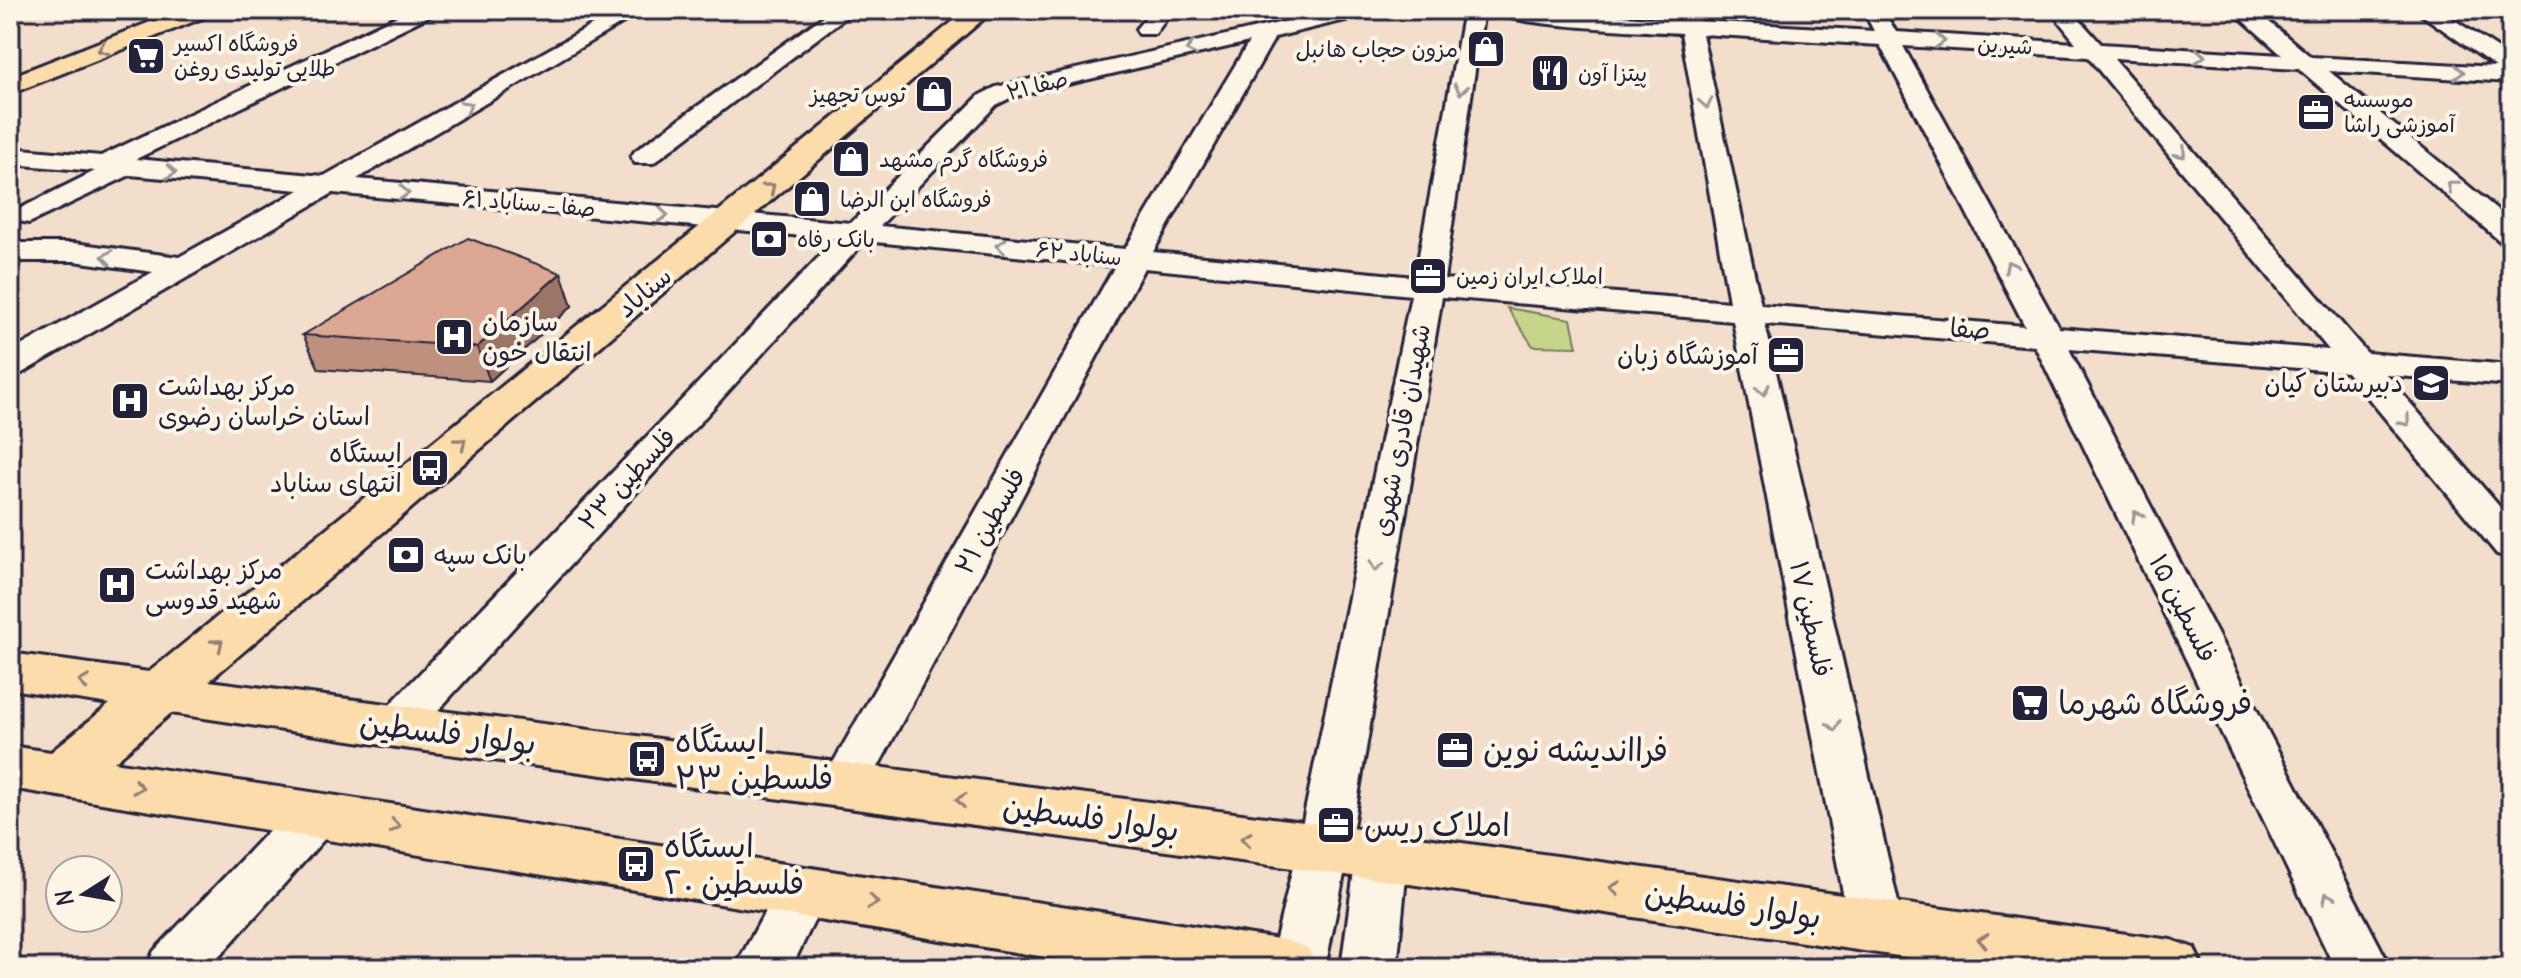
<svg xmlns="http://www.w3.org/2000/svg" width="2521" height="978" font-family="Delius,'Playpen Sans Arabic',sans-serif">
	<rect width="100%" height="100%" fill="#f3decc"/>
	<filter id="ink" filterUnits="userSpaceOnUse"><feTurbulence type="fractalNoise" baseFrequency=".0125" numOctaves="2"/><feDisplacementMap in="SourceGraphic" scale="16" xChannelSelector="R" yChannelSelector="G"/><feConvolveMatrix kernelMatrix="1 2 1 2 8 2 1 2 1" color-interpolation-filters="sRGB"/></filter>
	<g filter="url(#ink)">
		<path fill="#c5d68a" stroke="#747c62" stroke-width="2" d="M1507,308L1571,319L1577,347L1533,346Z"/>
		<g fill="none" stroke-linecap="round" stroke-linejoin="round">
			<defs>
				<g id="minor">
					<path d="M410,10H436L433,14L136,159L324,176L619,10H644L357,179L851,223L980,95L996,87L1336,10H1373L1370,14L1275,37L1153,252L1415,277L1464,10H1484L1444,279L1729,302L1681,33C1651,31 1503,26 1489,10H1540L1678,20L1677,10H1697L1700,21L1874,31L1863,10H1883L1896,32L2076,43L2050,10H2071L2101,44L2282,55L2232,10H2255L2311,57L2496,67L2415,10H2439L2511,57V82L2329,71L2511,221V245L2501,242L2299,69L2113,58L2367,353L2511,365V385L2386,375L2511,520V558L2497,554L2347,372L2069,349L2391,968H2335L2035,346L1765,324L1903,924L1895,940L1876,947L1857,940L1849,924L1733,321L1442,297L1349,850L1325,968H1269L1297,850L1411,295L1144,268L862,797L845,803L828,797L821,784L1115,266L865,241L412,739L396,744L380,739L373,727L380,715L836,239L333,193L22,373L10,376V352L153,272L74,261H10V243H74L179,257L299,190L130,175L29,223L19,221L15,215L19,209L95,171L10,164V148L101,156ZM1702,34L1880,45L2025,326L1761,305ZM1249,42L1125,249L880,226L996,105L1012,97ZM1903,46L2088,57L2329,350L2059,328Z"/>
					<path d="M832,10H855L653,163H635L631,157L635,151Z"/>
					<path d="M1152,10H1173L1155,34H1139L1136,29Z"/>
					<path d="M317,793L335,799L342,813L335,827L209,968H146L154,951L299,799Z"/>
					<path d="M1382,835L1400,841L1408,856L1397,968H1341L1356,856L1364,841Z"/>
					<path d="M803,869L822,876L829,891L791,968H735L784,876Z"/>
				</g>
				<g id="major">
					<path d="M181,10H214L210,15L10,94V77Z"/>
					<path d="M967,10H994L209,681L1382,832L2171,940L2194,948L2203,968H1979L1382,880L396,747L171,713L114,762L1285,940L1308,948L1317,968H1112L10,788V746L51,752L110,704L10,689V653L149,672Z"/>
				</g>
			</defs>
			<use href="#minor" stroke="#22223b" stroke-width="6"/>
			<use href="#major" stroke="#22223b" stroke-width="6"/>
			<use href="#minor" fill="#fcf5e5" fill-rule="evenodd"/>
			<use href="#major" fill="#fddcac" fill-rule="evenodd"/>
		</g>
		<path fill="#be907e" stroke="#22223b" stroke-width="2" d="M561,273L572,306L490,381L319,369L303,335Z"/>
		<path fill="#9b7667" stroke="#22223b" stroke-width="2" d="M561,273L572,306L490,381L477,347Z"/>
		<path fill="#dda893" stroke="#22223b" stroke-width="2" d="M468,238L561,273L477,347L303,335Z"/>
		<defs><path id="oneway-chevron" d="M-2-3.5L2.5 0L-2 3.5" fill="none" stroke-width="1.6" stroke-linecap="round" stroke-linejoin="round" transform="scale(2)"/></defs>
		<g stroke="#9a9698">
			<use href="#oneway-chevron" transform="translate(1940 41) rotate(3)"/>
			<use href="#oneway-chevron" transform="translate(1191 49) rotate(167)"/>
			<use href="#oneway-chevron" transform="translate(2200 56) rotate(3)"/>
			<use href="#oneway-chevron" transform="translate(2459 72) rotate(3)"/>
			<use href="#oneway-chevron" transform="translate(1461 89) rotate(99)"/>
			<use href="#oneway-chevron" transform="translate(1706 103) rotate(79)"/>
			<use href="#oneway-chevron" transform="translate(467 106) rotate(-30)"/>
			<use href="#oneway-chevron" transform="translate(2181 153) rotate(50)"/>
			<use href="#oneway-chevron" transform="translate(171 172) rotate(5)"/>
			<use href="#oneway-chevron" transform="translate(2452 186) rotate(-140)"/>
			<use href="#oneway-chevron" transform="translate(404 193) rotate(5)"/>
			<use href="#oneway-chevron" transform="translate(663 215) rotate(5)"/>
			<use href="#oneway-chevron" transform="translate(1001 246) rotate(-174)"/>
			<use href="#oneway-chevron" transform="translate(107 257) rotate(-172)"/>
			<use href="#oneway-chevron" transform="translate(2010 266) rotate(-118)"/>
			<use href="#oneway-chevron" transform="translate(1763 390) rotate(78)"/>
			<use href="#oneway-chevron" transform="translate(2405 421) rotate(50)"/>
			<use href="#oneway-chevron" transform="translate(2137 516) rotate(-117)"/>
			<use href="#oneway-chevron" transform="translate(1376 566) rotate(101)"/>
			<use href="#oneway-chevron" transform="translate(1834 726) rotate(78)"/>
			<use href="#oneway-chevron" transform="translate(2328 898) rotate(-117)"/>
		</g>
		<g stroke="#907f74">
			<use href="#oneway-chevron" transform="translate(103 49) rotate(158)"/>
			<use href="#oneway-chevron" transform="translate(770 188) rotate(-40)"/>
			<use href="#oneway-chevron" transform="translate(461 443) rotate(-40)"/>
			<use href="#oneway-chevron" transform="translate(218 644) rotate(-40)"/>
			<use href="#oneway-chevron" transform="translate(84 682) rotate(-171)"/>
			<use href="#oneway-chevron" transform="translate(138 787) rotate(8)"/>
			<use href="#oneway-chevron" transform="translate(961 800) rotate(-172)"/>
			<use href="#oneway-chevron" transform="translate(395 826) rotate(9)"/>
			<use href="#oneway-chevron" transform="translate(1246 839) rotate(-172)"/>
			<use href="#oneway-chevron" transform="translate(1615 888) rotate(-172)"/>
			<use href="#oneway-chevron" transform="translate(873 902) rotate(9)"/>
			<use href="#oneway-chevron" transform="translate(1983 940) rotate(-172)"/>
		</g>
	</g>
	<defs>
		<symbol id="shop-square" viewBox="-11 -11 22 22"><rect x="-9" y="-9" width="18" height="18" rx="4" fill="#22223b" stroke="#fcf5e5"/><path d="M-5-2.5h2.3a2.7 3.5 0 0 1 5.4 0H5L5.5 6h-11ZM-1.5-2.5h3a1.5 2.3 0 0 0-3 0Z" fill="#fff"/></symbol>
		<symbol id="supermarket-square" viewBox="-11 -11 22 22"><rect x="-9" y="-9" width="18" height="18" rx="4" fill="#22223b" stroke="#fcf5e5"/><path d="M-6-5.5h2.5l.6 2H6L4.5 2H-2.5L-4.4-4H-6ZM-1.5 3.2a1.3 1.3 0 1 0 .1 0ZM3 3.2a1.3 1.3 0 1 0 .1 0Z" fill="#fff"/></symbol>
		<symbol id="restaurant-square" viewBox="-11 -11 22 22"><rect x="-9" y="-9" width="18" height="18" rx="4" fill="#22223b" stroke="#fcf5e5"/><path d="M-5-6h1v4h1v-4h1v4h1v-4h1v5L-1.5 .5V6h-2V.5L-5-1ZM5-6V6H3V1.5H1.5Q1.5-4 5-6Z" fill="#fff"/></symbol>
		<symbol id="office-square" viewBox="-11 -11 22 22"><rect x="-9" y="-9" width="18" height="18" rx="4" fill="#22223b" stroke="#fcf5e5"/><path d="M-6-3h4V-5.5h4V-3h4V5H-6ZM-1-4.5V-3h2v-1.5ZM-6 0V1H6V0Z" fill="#fff"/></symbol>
		<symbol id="bank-square" viewBox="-11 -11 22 22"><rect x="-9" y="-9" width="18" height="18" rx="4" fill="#22223b" stroke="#fcf5e5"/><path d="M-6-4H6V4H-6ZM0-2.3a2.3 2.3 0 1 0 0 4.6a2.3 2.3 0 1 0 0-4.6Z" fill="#fff"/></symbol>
		<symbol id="hospital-square" viewBox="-11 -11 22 22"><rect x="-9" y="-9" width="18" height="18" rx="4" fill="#22223b" stroke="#fcf5e5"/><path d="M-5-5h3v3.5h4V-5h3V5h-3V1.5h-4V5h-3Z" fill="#fff"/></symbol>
		<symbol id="school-square" viewBox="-11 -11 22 22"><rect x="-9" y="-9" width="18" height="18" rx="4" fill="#22223b" stroke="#fcf5e5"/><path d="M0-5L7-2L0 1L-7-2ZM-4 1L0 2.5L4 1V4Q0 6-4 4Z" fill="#fff"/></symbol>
		<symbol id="bus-square" viewBox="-11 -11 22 22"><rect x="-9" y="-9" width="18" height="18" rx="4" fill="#22223b" stroke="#fcf5e5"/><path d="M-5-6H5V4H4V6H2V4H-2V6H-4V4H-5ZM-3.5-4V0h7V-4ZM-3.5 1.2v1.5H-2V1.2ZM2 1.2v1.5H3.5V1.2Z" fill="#fff"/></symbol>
	</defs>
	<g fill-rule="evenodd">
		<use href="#shop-square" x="1464" y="27" width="44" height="44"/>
		<use href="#supermarket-square" x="124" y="34" width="44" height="44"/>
		<use href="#restaurant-square" x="1528" y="51" width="44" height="44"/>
		<use href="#shop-square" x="912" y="72" width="44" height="44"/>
		<use href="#office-square" x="2294" y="90" width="44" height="44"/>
		<use href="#shop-square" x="829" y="137" width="44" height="44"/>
		<use href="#shop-square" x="790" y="177" width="44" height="44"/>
		<use href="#bank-square" x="747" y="217" width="44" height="44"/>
		<use href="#office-square" x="1406" y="254" width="44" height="44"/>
		<use href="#hospital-square" x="432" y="315" width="44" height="44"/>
		<use href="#office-square" x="1764" y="333" width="44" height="44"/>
		<use href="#school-square" x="2409" y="361" width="44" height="44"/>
		<use href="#hospital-square" x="108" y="379" width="44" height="44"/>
		<use href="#bus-square" x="408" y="446" width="44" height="44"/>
		<use href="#bank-square" x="384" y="533" width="44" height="44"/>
		<use href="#hospital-square" x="95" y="563" width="44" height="44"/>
		<use href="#supermarket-square" x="2008" y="681" width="44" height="44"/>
		<use href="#office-square" x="1433" y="728" width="44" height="44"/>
		<use href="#bus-square" x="625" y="737" width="44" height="44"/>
		<use href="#office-square" x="1314" y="803" width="44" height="44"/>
		<use href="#bus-square" x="614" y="842" width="44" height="44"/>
	</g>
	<g text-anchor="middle" stroke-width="8" stroke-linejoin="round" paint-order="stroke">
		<g font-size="22" fill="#22223b" stroke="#fcf5e5" text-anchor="start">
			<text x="174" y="51">فروشگاه اکسیر<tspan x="174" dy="25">طلایی تولیدی روغن</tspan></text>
			<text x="1458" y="57" text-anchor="end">مزون حجاب هانبل</text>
			<text x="1578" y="81">پیتزا آون</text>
			<text x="906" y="102" text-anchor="end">توس تجهیز</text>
			<text x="2344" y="107">موسسه<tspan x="2344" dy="25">آموزشی راشا</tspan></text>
			<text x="879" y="167">فروشگاه گرم مشهد</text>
			<text x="840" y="207">فروشگاه ابن الرضا</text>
			<text x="797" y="247">بانک رفاه</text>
			<text x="1456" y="284">املاک ایران زمین</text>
		</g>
		<g font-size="22" fill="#22223b" stroke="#fcf5e5">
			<text transform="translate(2005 45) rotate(3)" y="8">شیرین</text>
			<text transform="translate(1037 85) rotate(-14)" y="8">صفا ۲۱</text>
			<text transform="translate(529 203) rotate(5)" y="8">صفا - سناباد ۶۱</text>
			<text transform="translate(1079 253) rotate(6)" y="8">سناباد ۶۲</text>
		</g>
		<g font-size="26" fill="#22223b" stroke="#fcf5e5">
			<text transform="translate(644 292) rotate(-40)" y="9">سناباد</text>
			<text transform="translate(1970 329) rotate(4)" y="9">صفا</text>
			<text transform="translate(1401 430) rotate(-79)" y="9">شهیدان قادری شهری</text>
			<text transform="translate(627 479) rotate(-47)" y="9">فلسطین ۲۳</text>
			<text transform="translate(990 521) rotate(-61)" y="9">فلسطین ۲۱</text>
			<text transform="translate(2183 608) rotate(63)" y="9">فلسطین ۱۵</text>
			<text transform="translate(1811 619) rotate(78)" y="9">فلسطین ۱۷</text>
		</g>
		<g font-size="26" fill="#22223b" stroke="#fcf5e5" text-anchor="start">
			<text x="482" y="331">سازمان<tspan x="482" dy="30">انتقال خون</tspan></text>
			<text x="1758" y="364" text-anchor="end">آموزشگاه زبان</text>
			<text x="2403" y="392" text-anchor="end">دبیرستان کیان</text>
			<text x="158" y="395">مرکز بهداشت<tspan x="158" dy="30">استان خراسان رضوی</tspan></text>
			<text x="402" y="462" text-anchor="end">ايستگاه<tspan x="402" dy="30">انتهای سناباد</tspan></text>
			<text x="434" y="564">بانک سپه</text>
			<text x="145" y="579">مرکز بهداشت<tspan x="145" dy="30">شهید قدوسی</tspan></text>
		</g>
		<g font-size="32" fill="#22223b" stroke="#fcf5e5" text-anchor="start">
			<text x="2058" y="714">فروشگاه شهرما</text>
			<text x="675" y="752">ایستگاه<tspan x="675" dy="37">فلسطین ۲۳</tspan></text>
			<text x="1483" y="761">فرااندیشه نوین</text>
			<text x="1364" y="836">املاک ریس</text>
			<text x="664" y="857">ایستگاه<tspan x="664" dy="37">فلسطین ٢۰</tspan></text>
		</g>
		<g font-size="32" fill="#22223b" stroke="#fcf5e5">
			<text transform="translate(448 733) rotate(7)" y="11">بولوار فلسطین</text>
			<text transform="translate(1091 818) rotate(8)" y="11">بولوار فلسطین</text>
			<text transform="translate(1733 905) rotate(8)" y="11">بولوار فلسطین</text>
		</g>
	</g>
	<rect width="2521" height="978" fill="none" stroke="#fcf5e5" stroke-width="40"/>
	<rect x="20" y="20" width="2481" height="938" fill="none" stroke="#22223b" stroke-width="3" filter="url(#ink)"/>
	<g transform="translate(84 894) rotate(259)"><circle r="38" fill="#fcf5e5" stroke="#a5a1a1" stroke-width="2"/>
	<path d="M0-6L14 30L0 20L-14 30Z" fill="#22223b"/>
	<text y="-12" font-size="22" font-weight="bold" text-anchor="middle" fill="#22223b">N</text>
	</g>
</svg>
